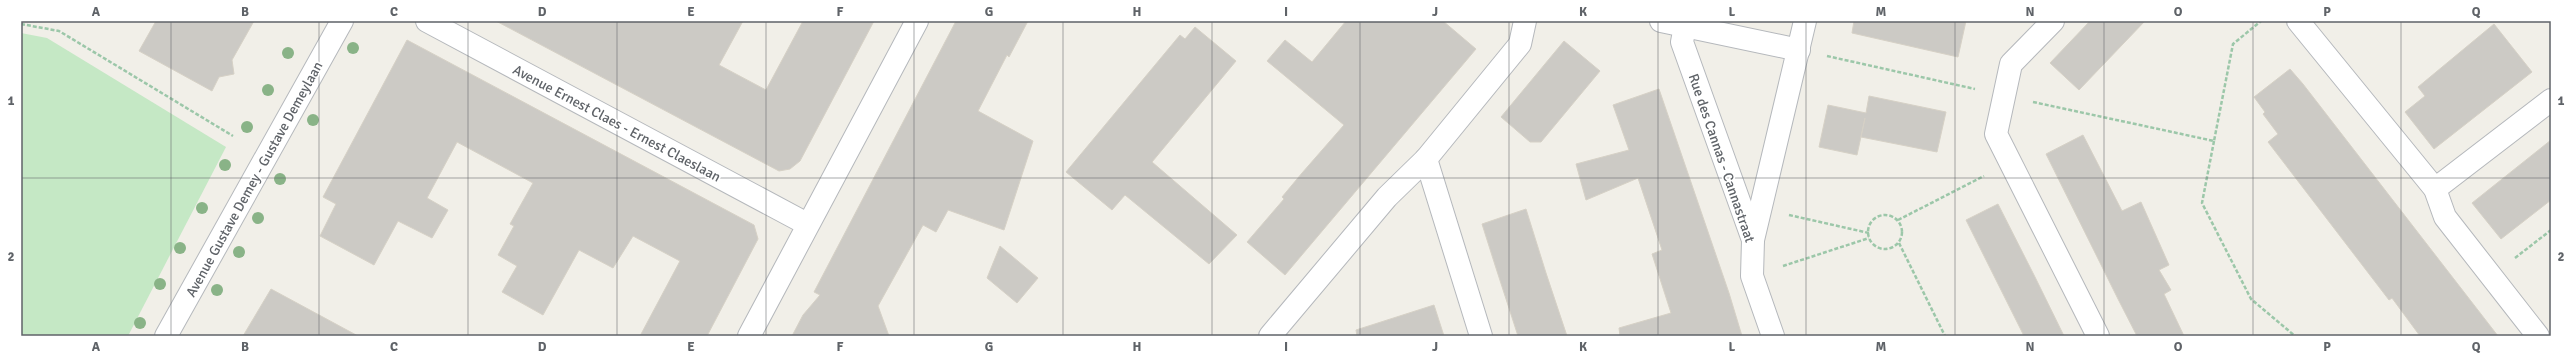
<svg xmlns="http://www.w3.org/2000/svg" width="2572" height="357" font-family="Signika,sans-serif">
	<rect width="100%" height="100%" fill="#f1efe8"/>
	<path fill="#c5e8c5" d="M21,33L47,38L226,147L128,336H21Z"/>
	<g fill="#cccac5" stroke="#d6d1c6">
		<path d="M156,21H254L232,60L234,74L219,77L212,91L139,51Z"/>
		<path d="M496,21H743L719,65L766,90L803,21H874L800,161L790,169L779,171Z"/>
		<path d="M956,21H1028L1009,57L1007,55L978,111L1033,141L1004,230L948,210L936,232L923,225L878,306L889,336H792L803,315L820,295L814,292Z"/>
		<path d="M1346,21H1443L1476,49L1285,275L1247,242L1284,199L1282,197L1302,173L1344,125L1267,61L1285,40L1312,62Z"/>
		<path d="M1854,21H1966L1958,57L1852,33Z"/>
		<path d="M2090,21H2145L2079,90L2050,63Z"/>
		<path d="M2494,24L2532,72L2434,149L2405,112L2425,96L2418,87Z"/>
		<path d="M1195,27L1236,61L1152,162L1237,235L1209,264L1125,195L1112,210L1066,172L1180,35L1185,39Z"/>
		<path d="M407,40L754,225L758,239L707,336H640L680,261L633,236L613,268L579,250L543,315L502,292L517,266L498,255L514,226L510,224L533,183L457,142L427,198L448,210L432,238L398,221L374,265L320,236L336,204L323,197Z"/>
		<path d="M1564,41L1600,71L1541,142H1530L1501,117Z"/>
		<path d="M2290,69L2303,84L2498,336H2420L2392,298L2389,300L2268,142L2278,134L2263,114L2265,112L2254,97Z"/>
		<path d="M1659,89L1729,293L1742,336H1620L1619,328L1671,313L1652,254L1662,250L1638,178L1586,200L1576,164L1629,150L1613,105Z"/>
		<path d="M1869,96L1946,112L1937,152L1861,137L1865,118L1857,155L1819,147L1828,105L1866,113Z"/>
		<path d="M2083,135L2122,211L2141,202L2169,265L2159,270L2171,290L2164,294L2184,336H2137L2118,299L2046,154Z"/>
		<path d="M2551,140V200L2501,239L2472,203Z"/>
		<path d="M1998,204L2035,277L2064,336H2024L1966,220Z"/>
		<path d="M1526,209L1546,273L1567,336H1518L1495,265L1482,224Z"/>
		<path d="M1000,246L1038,278L1017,303L987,278Z"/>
		<path d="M271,289L358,336H243Z"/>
		<path d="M1434,305L1444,336H1357L1356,330Z"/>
	</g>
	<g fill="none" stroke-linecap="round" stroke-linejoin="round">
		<defs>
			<g id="street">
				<path d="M427,21L807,224"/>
				<path d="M1661,21L1799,50"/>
				<path d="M2053,21L2011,64L1996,134L2098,336"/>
				<path d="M2298,21L2435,189L2445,217L2538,336"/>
				<path d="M1685,26L1682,42L1753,240L1752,276L1773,336"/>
				<path d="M1426,159L1481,336"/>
				<path d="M2435,189L2551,100"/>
				<path d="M1753,240L1805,21"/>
				<path d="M166,336L342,21"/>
				<path d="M749,336L917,21"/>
				<path d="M1270,336L1387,197L1426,159L1520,44L1525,21"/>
			</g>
		</defs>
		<use href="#street" stroke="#b5b8bc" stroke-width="24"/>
		<g stroke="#9cc7a9" stroke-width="2.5" stroke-dasharray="4 2" stroke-linecap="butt">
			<path d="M21,24L59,31L233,136"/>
			<path d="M1827,56L1975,89"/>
			<path d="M2033,102L2214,141L2233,44L2261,21"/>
			<path d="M2214,141L2202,203L2251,299L2295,336"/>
			<path d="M1789,215L1869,233"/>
			<circle cx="1885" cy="232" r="17"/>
			<path d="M1898,220L1984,176"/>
			<path d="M1899,243L1945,336"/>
			<path d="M2515,258L2551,230"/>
			<path d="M1783,266L1869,238"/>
		</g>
		<use href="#street" stroke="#fff" stroke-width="22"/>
	</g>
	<g fill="#89b387">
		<circle cx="353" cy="48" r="6"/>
		<circle cx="288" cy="53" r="6"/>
		<circle cx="268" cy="90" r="6"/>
		<circle cx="313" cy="120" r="6"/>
		<circle cx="247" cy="127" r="6"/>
		<circle cx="225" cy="165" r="6"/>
		<circle cx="280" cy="179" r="6"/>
		<circle cx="202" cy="208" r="6"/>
		<circle cx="258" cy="218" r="6"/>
		<circle cx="180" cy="248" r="6"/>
		<circle cx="239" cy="252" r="6"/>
		<circle cx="160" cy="284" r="6"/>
		<circle cx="217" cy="290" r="6"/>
		<circle cx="140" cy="323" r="6"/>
	</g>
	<path fill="none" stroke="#5f6368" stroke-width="1" stroke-opacity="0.55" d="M171,21V336M319,21V336M468,21V336M617,21V336M766,21V336M914,21V336M1063,21V336M1212,21V336M1360,21V336M1509,21V336M1658,21V336M1806,21V336M1955,21V336M2104,21V336M2253,21V336M2401,21V336M21,178H2551"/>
	<g text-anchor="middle" stroke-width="3.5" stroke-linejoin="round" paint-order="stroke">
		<g font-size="14" fill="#5f6368" stroke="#fff">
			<text transform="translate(617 123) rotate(28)" y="5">Avenue Ernest Claes - Ernest Claeslaan</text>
			<text transform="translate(1722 158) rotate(71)" y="5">Rue des Cannas - Cannastraat</text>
			<text transform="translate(254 179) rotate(-61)" y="5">Avenue Gustave Demey - Gustave Demeylaan</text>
		</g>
	</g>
	<rect width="2572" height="357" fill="none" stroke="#ffffff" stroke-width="44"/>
	<rect x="22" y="22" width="2528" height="313" fill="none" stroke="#5f6368" stroke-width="1.5"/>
	<g font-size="13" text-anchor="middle" font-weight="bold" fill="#5f6368">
		<text x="96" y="16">A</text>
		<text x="245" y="16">B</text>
		<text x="394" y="16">C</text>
		<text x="542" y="16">D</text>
		<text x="691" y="16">E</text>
		<text x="840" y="16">F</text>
		<text x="989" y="16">G</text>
		<text x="1137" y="16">H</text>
		<text x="1286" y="16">I</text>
		<text x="1435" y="16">J</text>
		<text x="1583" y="16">K</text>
		<text x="1732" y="16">L</text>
		<text x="1881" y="16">M</text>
		<text x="2030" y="16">N</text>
		<text x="2178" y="16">O</text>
		<text x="2327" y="16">P</text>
		<text x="2476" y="16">Q</text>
		<text x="11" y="105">1</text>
		<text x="2561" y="105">1</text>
		<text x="11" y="261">2</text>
		<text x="2561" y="261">2</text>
		<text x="96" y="351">A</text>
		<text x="245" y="351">B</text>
		<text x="394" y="351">C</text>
		<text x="542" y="351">D</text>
		<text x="691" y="351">E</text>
		<text x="840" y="351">F</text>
		<text x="989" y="351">G</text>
		<text x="1137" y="351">H</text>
		<text x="1286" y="351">I</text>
		<text x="1435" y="351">J</text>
		<text x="1583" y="351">K</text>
		<text x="1732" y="351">L</text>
		<text x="1881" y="351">M</text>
		<text x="2030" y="351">N</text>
		<text x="2178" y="351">O</text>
		<text x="2327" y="351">P</text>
		<text x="2476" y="351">Q</text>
	</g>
</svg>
